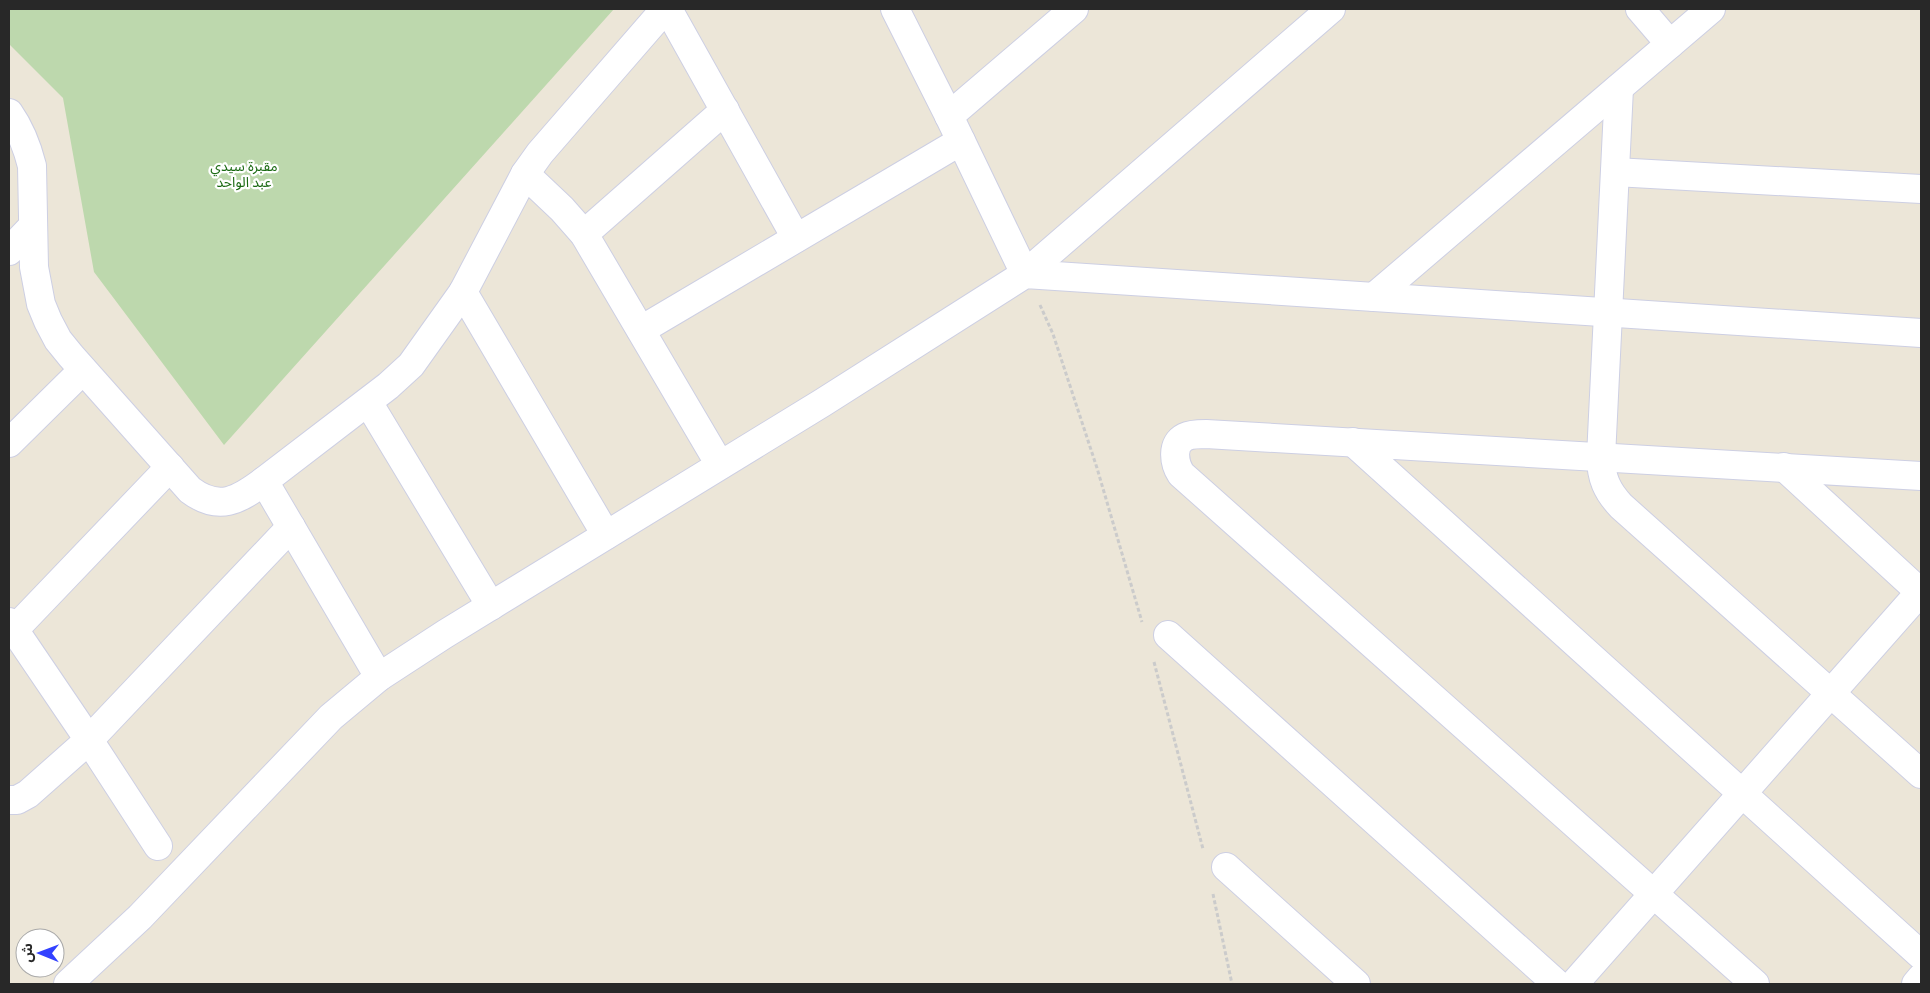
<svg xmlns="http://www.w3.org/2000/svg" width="1930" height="993" font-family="Overpass,'Noto Sans Arabic',sans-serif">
	<rect width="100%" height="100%" fill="#ece6d8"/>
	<path fill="#bdd8ad" d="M9,9H614L224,445L94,272L63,98L9,44Z"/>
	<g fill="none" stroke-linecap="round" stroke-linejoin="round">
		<defs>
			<g id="street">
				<path d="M668,9L796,238"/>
				<path d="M895,9L949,116L1025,274"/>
				<path d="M1640,9L1670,44"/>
				<path d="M1619,88L1601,457C1601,478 1607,491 1621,506L1921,774"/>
				<path d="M9,113C21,130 27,146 32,166L34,267L41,304L48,321L58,340L71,356L190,490C219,512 239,500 264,481L388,386L411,365L463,292L525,174L540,153L665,9"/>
				<path d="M949,116L1074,9"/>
				<path d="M1615,172L1921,189"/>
				<path d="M525,174L562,209L584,234L720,465"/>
				<path d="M584,234L725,110"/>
				<path d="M9,251L33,226"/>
				<path d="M463,292L606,535"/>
				<path d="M1374,297L1711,9"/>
				<path d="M641,330L961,141"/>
				<path d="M368,402L491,606"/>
				<path d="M1353,442L1921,955"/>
				<path d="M9,443L83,370"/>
				<path d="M1784,467L1921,593"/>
				<path d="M264,481L379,677"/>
				<path d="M9,622L89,740L158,846"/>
				<path d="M14,630L170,467"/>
				<path d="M1168,635L1557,984"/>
				<path d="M9,800H17L28,794L89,740L291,527"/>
				<path d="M1226,867L1356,984"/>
				<path d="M68,984L140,917L331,717L379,677L445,634L822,403L1025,274L1921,333"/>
				<path d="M1574,984L1921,591"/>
				<path d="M1755,984L1181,474C1174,463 1171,444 1185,437C1191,434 1199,434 1206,434L1921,476"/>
				<path d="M1916,984L1921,978"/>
			</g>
			<path id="secondary" d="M1025,274L1331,9"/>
		</defs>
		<use href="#street" stroke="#cdcfe3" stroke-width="30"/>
		<use href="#secondary" stroke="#cdcfe3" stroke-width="30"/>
		<g stroke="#cbcbcb" stroke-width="3" stroke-dasharray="4 2.5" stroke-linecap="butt">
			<path d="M1040,305L1053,334L1097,468L1142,622"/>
			<path d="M1154,662L1203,849"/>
			<path d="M1213,894L1232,984"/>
		</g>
		<use href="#street" stroke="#fff" stroke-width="28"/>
		<use href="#secondary" stroke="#fff" stroke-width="28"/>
	</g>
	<g text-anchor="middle" stroke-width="4.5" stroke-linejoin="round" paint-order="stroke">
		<g font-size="14" fill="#1b6a13" stroke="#fff">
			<text x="244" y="171">مقبرة سيدي<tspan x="244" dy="16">عبد الواحد</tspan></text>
		</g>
	</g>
	<rect width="1930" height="993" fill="none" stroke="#282828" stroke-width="20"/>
	<g transform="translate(40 953) rotate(271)"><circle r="24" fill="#ffffff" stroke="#a9a9a9"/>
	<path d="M0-4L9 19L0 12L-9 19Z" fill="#3241ff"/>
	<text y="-8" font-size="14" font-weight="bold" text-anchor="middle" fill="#282828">ش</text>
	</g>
</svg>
